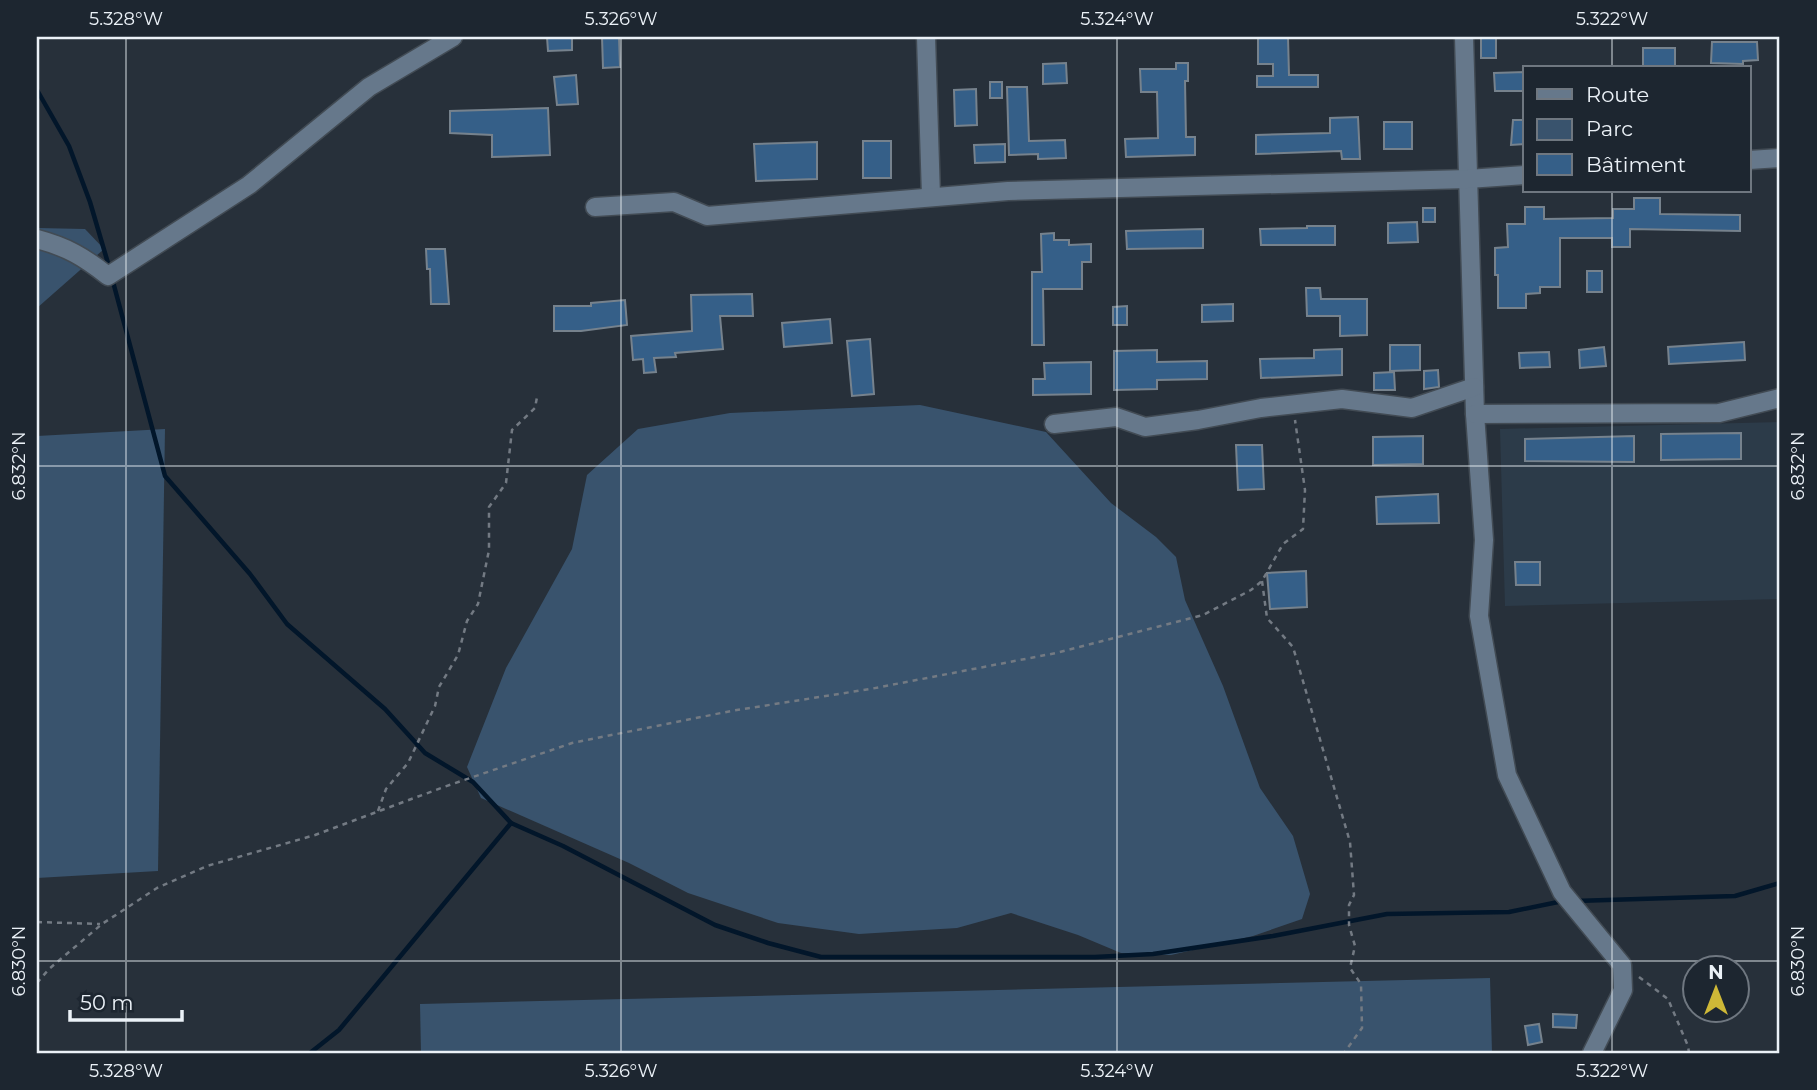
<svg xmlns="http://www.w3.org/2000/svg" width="1817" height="1090" font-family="Montserrat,sans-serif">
	<rect width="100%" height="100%" fill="#27303a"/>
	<path fill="#2c3b49" d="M1780,422V599L1505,606L1500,429Z"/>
	<g fill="#39536d">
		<path d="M37,228L85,229L104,249L37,308Z"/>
		<path d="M920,405L1046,432L1111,503L1156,537L1176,557L1185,600L1223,686L1260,788L1293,836L1310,894L1302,919L1253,936L1171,955L1121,953L1078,935L1011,913L957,928L859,934L778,923L688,893L629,863L481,798L467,767L506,668L572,549L587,475L638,429L730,413Z"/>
		<path d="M165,429L158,871L37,878V436Z"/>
		<path d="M1490,978L1492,1053H421L420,1004Z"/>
	</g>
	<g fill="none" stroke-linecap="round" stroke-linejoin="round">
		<g stroke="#02162a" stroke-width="4.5">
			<path d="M37,90L69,146L90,202L110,270"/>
			<path d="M112,278L165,476L250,574L287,624L385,709L425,753L473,782L511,823L563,846L715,925L768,943L821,957H1095L1153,954L1273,936L1387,914L1509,912L1563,901"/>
			<path d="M1575,901L1735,896L1780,883"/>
			<path d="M310,1053L339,1030L511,823"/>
		</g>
	</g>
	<g fill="#355f88" stroke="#76828d" stroke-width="2">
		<path d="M547,37H572V50L548,51Z"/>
		<path d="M602,37H619L620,67L603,68Z"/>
		<path d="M1258,37H1288L1289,75H1318V87H1257V76H1273V64H1258Z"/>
		<rect x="1481" y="37" width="15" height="21"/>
		<path d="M1712,42H1757L1758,60L1743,61V64L1711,63Z"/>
		<rect x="1643" y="48" width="32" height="20"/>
		<path d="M1066,63L1067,83L1043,84V64Z"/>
		<path d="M1176,63H1188V81H1185L1186,137H1195V155L1126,157L1125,139L1158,138L1157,92H1141L1140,69H1176Z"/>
		<path d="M1525,72V91H1495L1494,73Z"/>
		<path d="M576,75L578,104L557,105L554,77Z"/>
		<rect x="990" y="82" width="12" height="16"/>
		<path d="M1007,87H1027L1029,141L1065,140L1066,158L1038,159V154L1009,155Z"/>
		<path d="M976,89L977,125L955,126L954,90Z"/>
		<path d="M548,108L550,155L492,157V135L450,133V111Z"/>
		<path d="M1358,117L1360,159H1342L1341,151L1256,154V135L1330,133V118Z"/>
		<path d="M1513,120H1525V144L1511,145Z"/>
		<rect x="1384" y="122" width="28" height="27"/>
		<rect x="863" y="141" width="28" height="37"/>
		<path d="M817,142V179L756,181L754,144Z"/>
		<path d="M1005,144V162L975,163L974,145Z"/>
		<path d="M1634,198H1660V214L1740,215V231L1630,229V247H1612V238H1560V287H1540V293L1526,294V308H1498V275H1495V248L1508,247L1507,224H1525V207H1544V219L1613,218V209H1634Z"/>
		<rect x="1423" y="208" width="12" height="14"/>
		<path d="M1417,222L1418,242L1388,243V223Z"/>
		<path d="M1307,226H1335V245H1261L1260,229L1307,228Z"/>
		<path d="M1203,229V248L1127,249L1126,231Z"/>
		<path d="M1054,233V240H1069V245L1091,244V262H1082V289H1043L1044,345H1032V272H1042L1041,234Z"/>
		<path d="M426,249H445L449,304H431L430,269H427Z"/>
		<rect x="1587" y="271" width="15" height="21"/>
		<path d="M1306,288H1320L1321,299H1367V335L1340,336V316H1307Z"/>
		<path d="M752,294L753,316H720L723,349L675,353L676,357L654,358L656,372L644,373L643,359L633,360L631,336L692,331L691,295Z"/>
		<path d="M625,300L627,325L581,331H554V306H591V303Z"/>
		<path d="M1233,304V321L1202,322V305Z"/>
		<path d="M1127,306V325H1113V307Z"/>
		<path d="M830,319L832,343L784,347L782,323Z"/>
		<path d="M870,339L874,394L852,396L847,341Z"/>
		<path d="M1744,342L1745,360L1669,364L1668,347Z"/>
		<path d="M1390,345H1420V370L1390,371Z"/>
		<path d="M1604,347L1606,366L1580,368L1579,350Z"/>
		<path d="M1342,349V375L1261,378L1260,359L1314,358V350Z"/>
		<path d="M1157,350V362L1207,361V379L1157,380V389L1114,390V351Z"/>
		<path d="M1549,352L1550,367L1520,368L1519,353Z"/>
		<path d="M1091,362V394L1033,395V379H1045L1044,363Z"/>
		<path d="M1438,370L1439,387L1424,389V371Z"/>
		<path d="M1394,372L1395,390H1374V373Z"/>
		<path d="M1741,433V459L1661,460V434Z"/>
		<path d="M1423,436V464L1373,465V437Z"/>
		<path d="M1634,436V462L1525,461V439Z"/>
		<path d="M1236,445H1262L1264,489L1238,490Z"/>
		<path d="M1438,494L1439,523L1377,524L1376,497Z"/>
		<path d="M1515,562H1540V585H1516Z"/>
		<path d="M1306,571L1307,607L1270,609L1267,573Z"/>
		<path d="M1553,1014L1577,1015L1576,1028L1553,1027Z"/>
		<path d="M1539,1024L1542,1042L1528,1045L1525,1026Z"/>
	</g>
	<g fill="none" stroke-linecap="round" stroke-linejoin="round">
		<defs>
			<g id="minor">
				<path d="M926,37L931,196"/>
				<path d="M1464,37L1475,414L1484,540L1479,616L1507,775L1562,892L1622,965L1623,990L1592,1053"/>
				<path d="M1749,160L1780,158"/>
				<path d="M595,207L674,202L707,216L1008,191L1468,179L1525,175"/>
				<path d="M37,239C67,247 84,257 108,276L249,185L369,87L453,37"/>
				<path d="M1475,414L1719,413L1780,398"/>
				<path d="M1054,424L1116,417L1145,427L1198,420L1261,408L1342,399L1412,408L1474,387"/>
			</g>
		</defs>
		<use href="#minor" stroke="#424b54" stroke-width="21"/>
		<g stroke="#737a83" stroke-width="2.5" stroke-dasharray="5 5" stroke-linecap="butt">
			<path d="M1262,581L1267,618L1293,647L1350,842L1354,895L1349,905V925L1355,946L1350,968L1361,984L1362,1028L1344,1053"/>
			<path d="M378,811L386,789L408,763L435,706L439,687L458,655L467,621L478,604L489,550V507L506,483L512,430L535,408L537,397"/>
			<path d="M37,922L100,924"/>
			<path d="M1639,977L1668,999L1688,1046L1689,1053"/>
			<path d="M37,983L49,969L102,924L157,888L207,866L315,835L441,788L572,743L731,711L870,689L1056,653L1203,615L1251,590L1262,581L1283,544L1303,529L1305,490L1295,420"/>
		</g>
		<use href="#minor" stroke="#66788b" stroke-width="18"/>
	</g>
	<path fill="none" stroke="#ebf1f7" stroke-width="2" stroke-opacity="0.45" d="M126,37V1053M621,37V1053M1117,37V1053M1612,37V68M1612,191V1053M37,466H1780M37,961H1780"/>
	<rect width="1817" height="1090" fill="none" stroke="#1d2630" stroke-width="77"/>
	<rect x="1523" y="66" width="228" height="126" fill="#1d2630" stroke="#6f7780" stroke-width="2"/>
	<rect x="1537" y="89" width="35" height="10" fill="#66788b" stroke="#6f7780" stroke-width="2"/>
	<text x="1586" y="102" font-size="21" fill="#ebf1f7">Route</text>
	<rect x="1537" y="119" width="35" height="21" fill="#39536d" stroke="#6f7780" stroke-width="2"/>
	<text x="1586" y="136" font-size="21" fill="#ebf1f7">Parc</text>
	<rect x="1537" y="154" width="35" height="21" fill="#355f88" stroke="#6f7780" stroke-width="2"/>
	<text x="1586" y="172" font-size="21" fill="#ebf1f7">Bâtiment</text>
	<g transform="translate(1716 989)"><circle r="33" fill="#1d2630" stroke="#6f7780" stroke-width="2"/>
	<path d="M0-5L12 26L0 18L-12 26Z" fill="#ceb837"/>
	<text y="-10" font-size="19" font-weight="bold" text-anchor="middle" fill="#ebf1f7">N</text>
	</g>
	<path d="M70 1010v10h112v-10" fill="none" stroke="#ebf1f7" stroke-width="3.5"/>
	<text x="80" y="1010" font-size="21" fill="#ebf1f7" stroke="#1d2630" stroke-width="5" paint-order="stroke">50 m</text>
	<rect x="38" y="38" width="1740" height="1014" fill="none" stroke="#ebf1f7" stroke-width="2.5"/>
	<g font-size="18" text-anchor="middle" fill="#ebf1f7">
		<text x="126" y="25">5.328°W</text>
		<text x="621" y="25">5.326°W</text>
		<text x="1117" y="25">5.324°W</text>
		<text x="1612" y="25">5.322°W</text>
		<text transform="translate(19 466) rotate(-90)" y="6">6.832°N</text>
		<text transform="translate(1798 466) rotate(-90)" y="6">6.832°N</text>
		<text transform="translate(19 961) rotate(-90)" y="6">6.830°N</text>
		<text transform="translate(1798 961) rotate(-90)" y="6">6.830°N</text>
		<text x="126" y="1077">5.328°W</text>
		<text x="621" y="1077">5.326°W</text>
		<text x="1117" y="1077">5.324°W</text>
		<text x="1612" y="1077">5.322°W</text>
	</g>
</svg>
